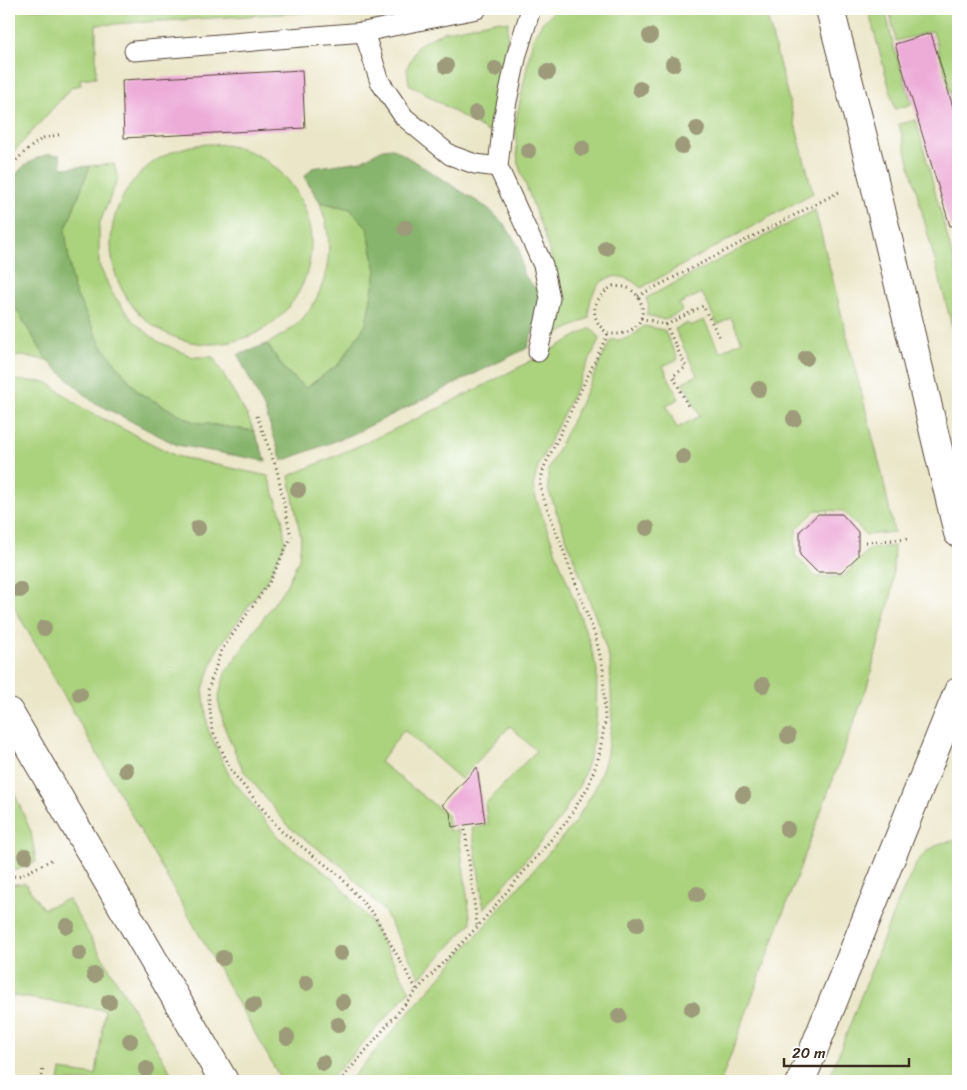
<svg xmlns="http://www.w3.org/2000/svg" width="967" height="1090" font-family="Sriracha,sans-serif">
	<rect width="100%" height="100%" fill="#fff"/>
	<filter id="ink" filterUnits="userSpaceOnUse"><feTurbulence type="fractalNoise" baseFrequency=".02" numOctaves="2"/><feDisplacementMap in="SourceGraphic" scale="10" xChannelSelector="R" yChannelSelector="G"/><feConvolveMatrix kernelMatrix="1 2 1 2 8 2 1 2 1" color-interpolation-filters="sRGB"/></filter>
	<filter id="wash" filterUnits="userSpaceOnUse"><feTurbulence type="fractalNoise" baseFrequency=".0096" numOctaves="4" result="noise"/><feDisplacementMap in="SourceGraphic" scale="20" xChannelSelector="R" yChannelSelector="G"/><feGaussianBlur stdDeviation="1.12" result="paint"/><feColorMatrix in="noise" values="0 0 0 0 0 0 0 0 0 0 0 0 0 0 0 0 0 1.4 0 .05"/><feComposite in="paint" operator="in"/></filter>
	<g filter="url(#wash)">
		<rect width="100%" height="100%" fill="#ebe6c8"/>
		<g fill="#abd37e" stroke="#737e4e">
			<path d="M10,9H362L96,25V77L80,79L81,85L72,87L9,157V10Z"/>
			<path d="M556,9H765L813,193L641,288C613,262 587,284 589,318L552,337L559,303V283L545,237L518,164L515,125L533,38L542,23Z"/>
			<path d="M868,9H885L893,44L912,104L895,109Z"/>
			<path d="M889,9H958V118L933,31L896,41Z"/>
			<path d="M496,21L508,22C507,61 502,95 488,132L409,84L407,68L418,45L443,32Z"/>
			<path d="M916,120L958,277V349L899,124Z"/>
			<circle cx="211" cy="244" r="100"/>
			<path d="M114,164L118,178L99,225V265L112,293L133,321L157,341L193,357H213L249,419L254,431L194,422L139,393L101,345L73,288L65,231L90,166Z"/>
			<path d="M320,202L350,209L367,227L376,271L366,324L339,364L306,388L285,370L267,344C275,339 283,335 291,329C320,308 334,264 327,228C326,220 322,211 320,202Z"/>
			<path d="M815,210L882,474L894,532L866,535L843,511L816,510L796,530L795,555L816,577H843L869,549L894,546L892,592L867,687L721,1081H349L573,825L595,789L606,758L612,721L610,662L600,629L548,489V470L611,340C628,340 632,337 644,326L664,330L678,359L663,366L679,399L666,405L677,428L700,416L683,382L697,375L675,329L688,323L690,326L704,320L720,352L742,341L731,318L718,325L702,293L679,304L682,311L665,320L646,315L649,307L646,298Z"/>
			<path d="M9,297L47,360L22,356L9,357Z"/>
			<path d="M591,328L600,338L538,466L533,487L537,502L589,640L597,670L596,723L591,753L581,782L560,819L484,909L472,828L488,825L485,804L536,751L510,726L461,779L404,730L380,762L447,815L449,831L458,830L471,923L420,978L384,911L343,867L289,827L243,770L225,729L218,700L225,673L286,586L299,559L301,539L289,476C392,433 493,383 591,328Z"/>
			<path d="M9,380L47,382L84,409L176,456L268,476L282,517L285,542L268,579L217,650L203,689L208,729L229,775L278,837L336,881L371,922L410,991L329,1081H282L9,598Z"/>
			<path d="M9,781L31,832L36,862L17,870L9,871Z"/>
			<path d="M958,840V1081H828L896,906L917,862L927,851L941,843Z"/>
			<path d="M25,883L43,909L68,899L176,1081H59L61,1070L96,1075L105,1010L9,995V885Z"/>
		</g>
		<g fill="#88b56d" stroke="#627046">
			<path d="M393,148L489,209L505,225L519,247L523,274L538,291V316L527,348L351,435L282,461L265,410L238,355L267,344L285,370L306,388L339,364L366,324L376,271L367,227L350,209L320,202L304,177L312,168L361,161L383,149Z"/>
			<path d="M49,154L60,155L62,168L90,166L65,231L73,288L101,345L139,393L194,422L254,431L266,461L177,445L92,401L47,360L9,297V185C18,168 31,159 49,154Z"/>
		</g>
		<g id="blocks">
			<g fill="#edacd8">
				<path d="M931,33L958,124V225L950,226L895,44Z"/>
				<path d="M302,70L305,128L124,138L122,80Z"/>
				<path d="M818,514H842L858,532V556L841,572H817L800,555V531Z"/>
				<path d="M477,767L485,822L452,827L450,812L442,805Z"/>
			</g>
		</g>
	</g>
	<g filter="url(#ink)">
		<use href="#blocks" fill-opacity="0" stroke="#554638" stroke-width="1"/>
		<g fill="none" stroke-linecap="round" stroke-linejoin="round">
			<defs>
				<g id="service">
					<path d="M531,9L517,54L503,120L498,167L543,265L550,298L538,352"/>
					<path d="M364,32L380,82L404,117L450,155L475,164L498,167"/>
					<path d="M134,51L364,32L477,9"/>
				</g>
				<g id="tertiary">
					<path d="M830,9L873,176L958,533"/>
					<path d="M9,712L224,1081"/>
					<path d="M801,1081L958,692"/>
				</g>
			</defs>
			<use href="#service" stroke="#554638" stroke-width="21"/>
			<use href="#tertiary" stroke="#554638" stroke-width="30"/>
			<g stroke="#554638" stroke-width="3" stroke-dasharray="1 4" stroke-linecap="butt">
				<path d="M9,167L28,149L43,138L62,134"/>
				<path d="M613,286C617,287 624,286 628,288C645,297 648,320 631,330C624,335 616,334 608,334C588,317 591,300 613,286Z"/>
				<path d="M638,296L841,191"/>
				<path d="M641,318L666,325L686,367L673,376L689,408"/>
				<path d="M666,325L703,306L721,340"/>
				<path d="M257,416L277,470L291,537L269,583L221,651L208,690L212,729L232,772L281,831L339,875L374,915L417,990"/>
				<path d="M866,542L907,539"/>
				<path d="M465,830L477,925"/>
				<path d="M9,877L22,875L53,859"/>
				<path d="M41,1081L43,1068"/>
				<path d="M340,1081L417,990L478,926L566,822L588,787L599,756L605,722L603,668L595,635L542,494L540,483L544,467L608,334"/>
			</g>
			<use href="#service" stroke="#fff" stroke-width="19"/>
			<use href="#tertiary" stroke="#fff" stroke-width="28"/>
		</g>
		<g fill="#9d9b7a">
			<circle cx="650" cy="36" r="8"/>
			<circle cx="673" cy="64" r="8"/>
			<circle cx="446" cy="66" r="8"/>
			<circle cx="495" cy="69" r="8"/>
			<circle cx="548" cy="72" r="8"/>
			<circle cx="640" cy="89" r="8"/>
			<circle cx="476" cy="113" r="8"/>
			<circle cx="697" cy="129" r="8"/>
			<circle cx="682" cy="146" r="8"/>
			<circle cx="582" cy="148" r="8"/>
			<circle cx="528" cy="151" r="8"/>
			<circle cx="405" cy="228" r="8"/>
			<circle cx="606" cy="248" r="8"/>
			<circle cx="806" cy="358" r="8"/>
			<circle cx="759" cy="389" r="8"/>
			<circle cx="794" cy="419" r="8"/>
			<circle cx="683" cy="457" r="8"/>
			<circle cx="298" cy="490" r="8"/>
			<circle cx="198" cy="528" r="8"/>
			<circle cx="647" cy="528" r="8"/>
			<circle cx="20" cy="590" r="8"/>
			<circle cx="44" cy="628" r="8"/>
			<circle cx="763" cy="685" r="8"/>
			<circle cx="80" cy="694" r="8"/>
			<circle cx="788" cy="736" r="8"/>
			<circle cx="126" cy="770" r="8"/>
			<circle cx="743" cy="795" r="8"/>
			<circle cx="787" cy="829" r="8"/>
			<circle cx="25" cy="856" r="8"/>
			<circle cx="697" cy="894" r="8"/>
			<circle cx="637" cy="924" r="8"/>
			<circle cx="67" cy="926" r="8"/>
			<circle cx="79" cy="953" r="8"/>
			<circle cx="341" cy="953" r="8"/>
			<circle cx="223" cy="958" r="8"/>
			<circle cx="94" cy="975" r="8"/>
			<circle cx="306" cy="983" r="8"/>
			<circle cx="109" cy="1002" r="8"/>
			<circle cx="343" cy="1002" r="8"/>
			<circle cx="253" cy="1005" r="8"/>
			<circle cx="692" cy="1009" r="8"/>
			<circle cx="619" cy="1016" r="8"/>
			<circle cx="338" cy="1025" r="8"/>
			<circle cx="287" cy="1037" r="8"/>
			<circle cx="130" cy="1041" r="8"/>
			<circle cx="323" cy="1063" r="8"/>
			<circle cx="146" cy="1069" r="8"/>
		</g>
	</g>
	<rect width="967" height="1090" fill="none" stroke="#fff" stroke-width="30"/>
	<path d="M784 1058v8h125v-8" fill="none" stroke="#3b2a1e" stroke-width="2.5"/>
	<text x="792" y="1058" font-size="15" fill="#3b2a1e" stroke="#ffffff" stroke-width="4" paint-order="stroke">20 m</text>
</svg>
